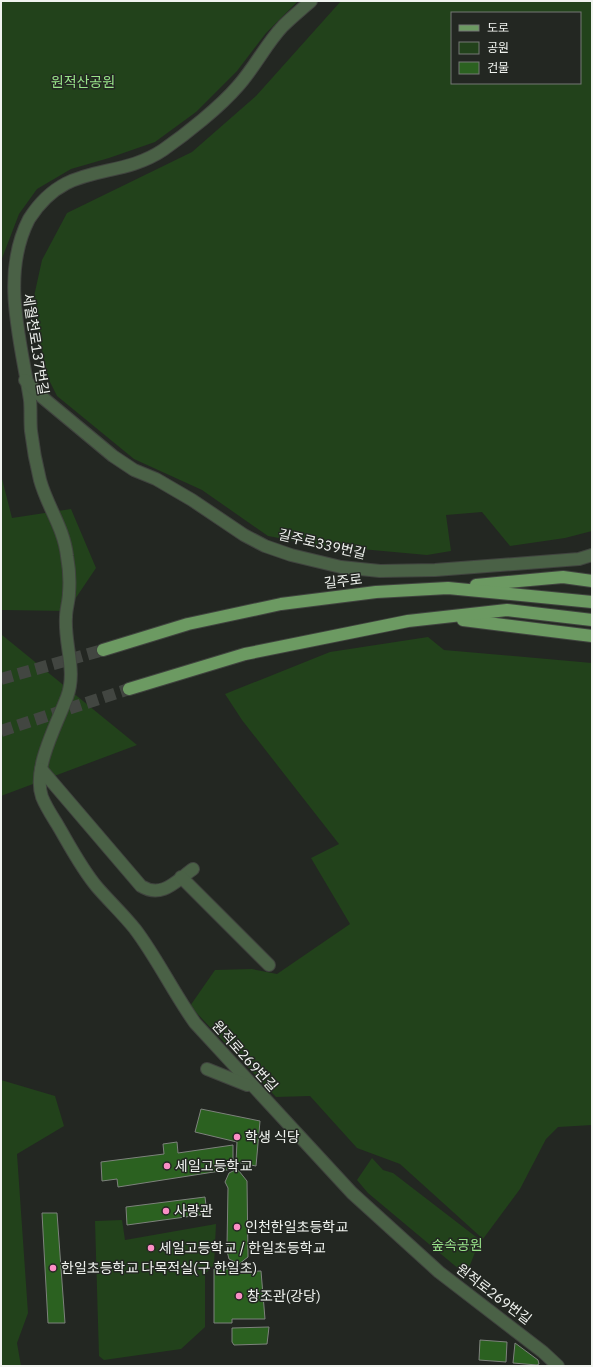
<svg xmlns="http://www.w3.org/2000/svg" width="593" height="1367" font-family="'IBM Plex Sans','Noto Sans KR',sans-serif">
	<rect width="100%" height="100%" fill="#232722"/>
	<g fill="#22421b" fill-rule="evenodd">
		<path d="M1,1H298L266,33L237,71L196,112L155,142L109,158L71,169L37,189L19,214L1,261Z"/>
		<path d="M341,1H592V531L565,538L510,546L482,512L446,515L451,551L427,555L317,545L268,536L202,490L134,459L57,396L47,376L33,301L42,260L67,213L192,152L256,96ZM452,13H580V83H452Z"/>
		<path d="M1,475L12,518L71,509L96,568L67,611L1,610Z"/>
		<path d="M2,635L137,745L1,796Z"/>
		<path d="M428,637L444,650L592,663V1125L558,1127L546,1139L520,1189L483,1239L400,1164L357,1148L310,1096L276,1097L190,1006L215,970L252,969L277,974L350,924L311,858L339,844L242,720L225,694L330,652Z"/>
		<path d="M1,1080L55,1096L64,1126L17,1154L28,1313L17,1343L21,1366H1Z"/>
		<path d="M372,1158L383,1170L393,1173L480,1240L466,1275L368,1193L357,1180Z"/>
		<path d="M122,1220L125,1240L216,1224L214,1265L205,1274V1327L181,1349L104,1360L99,1356L95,1221Z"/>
	</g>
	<g fill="#2b6120" stroke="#7d827c">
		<path d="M201,1109L260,1121L256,1166L236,1162L237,1142L195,1132Z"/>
		<path d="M177,1142L178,1153L233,1145V1169L118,1187L117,1179L102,1181L101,1162L164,1154L163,1144Z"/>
		<path d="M235,1170L239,1171L247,1181L248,1257L239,1264L229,1259L227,1251L229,1246H227L228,1188L225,1182L229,1173Z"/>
		<path d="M205,1197L207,1214L127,1225L126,1207Z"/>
		<path d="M42,1213H57L65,1323H48Z"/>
		<path d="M214,1269H230L232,1272L261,1271L265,1319H232V1323H214Z"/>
		<path d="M269,1327L267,1344L234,1345L232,1342V1328Z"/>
		<path d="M480,1340L507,1342L506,1362L479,1360Z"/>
		<path d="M515,1343L538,1360L539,1364L537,1365L513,1363Z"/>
	</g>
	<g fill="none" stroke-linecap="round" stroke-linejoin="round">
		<g stroke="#424641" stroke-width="12" stroke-dasharray="12 6" stroke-linecap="butt">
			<path d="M1,679L103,650"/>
			<path d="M1,731L129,689"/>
		</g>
		<defs>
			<g id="minor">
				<path d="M311,1C302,9 292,17 283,26C266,44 255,67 238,86C220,107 186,134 163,150C115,182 67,159 29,219C0,275 21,341 30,400C31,410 30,421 31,431C33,448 36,464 40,480C47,506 64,528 67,556C69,567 70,581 69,593C69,601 66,609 66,617C64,644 77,671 67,697C57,724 32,769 42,797C46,807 52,816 57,824C70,846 81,868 97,887C109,901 123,914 135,929C157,958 173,992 195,1023L352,1193L439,1272L543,1352L558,1366"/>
				<path d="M25,380L42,397L113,456L134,470L156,479L192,500L244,535L265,546L291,555L341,567L380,571L435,570L579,559L592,555"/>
				<path d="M41,769L141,886C162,899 176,881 193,869"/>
				<path d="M181,877L269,965"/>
				<path d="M207,1069L247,1085"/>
			</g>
			<g id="major">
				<path d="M476,585L563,577L592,581"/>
				<path d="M463,620L592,636"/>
				<path d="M103,650L188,624L281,604L376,592L448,588L592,602"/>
				<path d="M129,689L245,654L408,621L507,610L592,620"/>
			</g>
		</defs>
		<use href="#minor" stroke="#40443f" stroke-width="14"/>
		<use href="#major" stroke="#40443f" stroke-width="14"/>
		<use href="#minor" stroke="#4a6146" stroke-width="12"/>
		<use href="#major" stroke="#6c9a62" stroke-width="12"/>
	</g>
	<g fill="#fb8fc4" stroke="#232722" stroke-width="1.5">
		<circle cx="237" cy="1137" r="4"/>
		<circle cx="167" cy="1166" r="4"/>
		<circle cx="166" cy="1211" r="4"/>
		<circle cx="237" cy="1227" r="4"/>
		<circle cx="151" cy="1248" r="4"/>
		<circle cx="53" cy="1268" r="4"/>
		<circle cx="239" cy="1296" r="4"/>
	</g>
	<g text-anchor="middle" stroke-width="3" stroke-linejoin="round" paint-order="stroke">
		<g font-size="14" fill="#98e389" stroke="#232722">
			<text x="83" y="87">원적산공원</text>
			<text x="457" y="1250">숲속공원</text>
		</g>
		<g font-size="14" fill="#f0f3ef" stroke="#232722">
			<text transform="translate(36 344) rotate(81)" y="5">세월천로137번길</text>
			<text transform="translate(322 544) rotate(13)" y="5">길주로339번길</text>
			<text transform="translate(343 581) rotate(-7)" y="5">길주로</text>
			<text transform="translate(245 1056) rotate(48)" y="5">원적로269번길</text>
			<text transform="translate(494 1294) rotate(37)" y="5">원적로269번길</text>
		</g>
		<g font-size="14" fill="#f0f3ef" stroke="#232722" text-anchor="start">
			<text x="245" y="1142">학생 식당</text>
			<text x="175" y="1171">세일고등학교</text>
			<text x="174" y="1216">사랑관</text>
			<text x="245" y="1232">인천한일초등학교</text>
			<text x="159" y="1253">세일고등학교 / 한일초등학교</text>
			<text x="61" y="1273">한일초등학교 다목적실(구 한일초)</text>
			<text x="247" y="1301">창조관(강당)</text>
		</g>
	</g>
	<rect width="593" height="1367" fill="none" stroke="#f0f3ef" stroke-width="4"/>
	<rect x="451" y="12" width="130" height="72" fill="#232722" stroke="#757974"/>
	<rect x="459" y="25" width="20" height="6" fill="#6c9a62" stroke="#757974"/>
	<text x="487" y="32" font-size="12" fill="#f0f3ef">도로</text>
	<rect x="459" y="42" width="20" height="12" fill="#22421b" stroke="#757974"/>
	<text x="487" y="52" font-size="12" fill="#f0f3ef">공원</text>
	<rect x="459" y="62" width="20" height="12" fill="#2b6120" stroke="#757974"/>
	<text x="487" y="72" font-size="12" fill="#f0f3ef">건물</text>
</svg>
